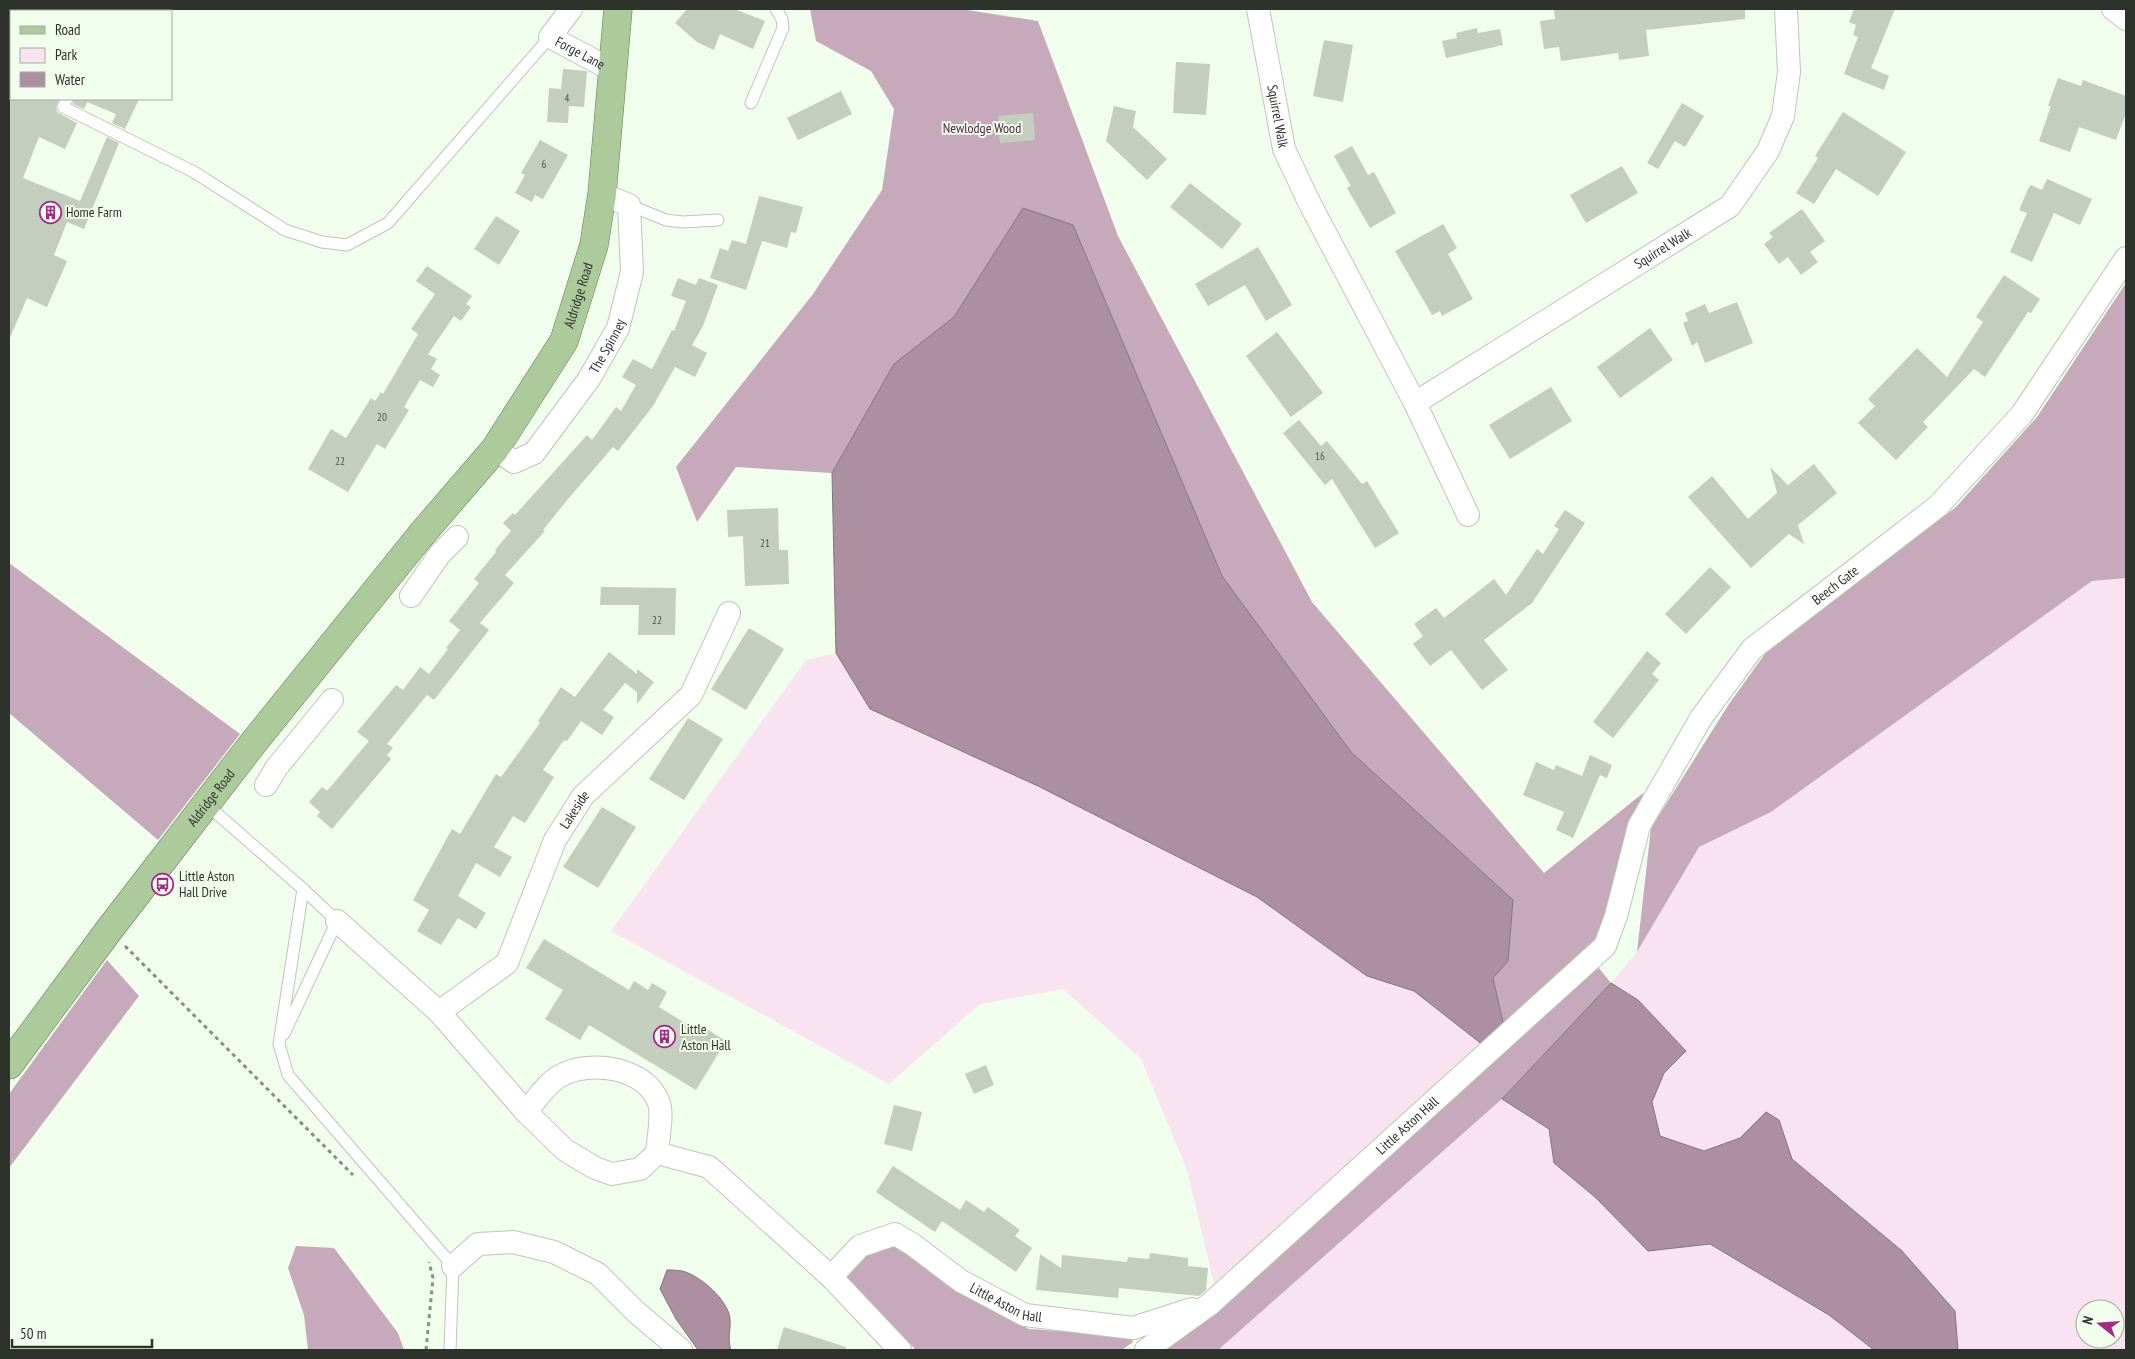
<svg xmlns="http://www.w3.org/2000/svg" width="2135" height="1359" font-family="'PT Sans Narrow',sans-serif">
	<rect width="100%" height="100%" fill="#f2feed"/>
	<g fill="#f9e3f0" fill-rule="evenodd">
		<path d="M2126,578V1350H1958L1955,1311L1902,1251L1792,1159L1779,1120L1766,1112L1741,1138L1704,1151L1660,1136L1652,1102L1664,1073L1638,1000L1611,983L1637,952L1699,847L1771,812L2092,581ZM2085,1309H2115V1339H2085Z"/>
		<path d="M836,653L870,710L1040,787L1257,897L1367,976L1414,991L1488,1049L1216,1292L1187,1170L1141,1059L1063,989L980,1004L889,1084L611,931L806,660Z"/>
		<path d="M1502,1099L1549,1129L1554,1163L1595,1197L1648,1251L1710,1244L1829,1315L1874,1350H1218Z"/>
	</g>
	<g fill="#c7a9bc">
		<path d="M810,9H961L1038,21L1118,236L1312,602L1544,873L1643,793L1599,940L1505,1031L1493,978L1508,961L1513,900L1351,752L1222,576L1073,225L1023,209L954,317L894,365L832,473L736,467L697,522L676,467L813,294L882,190L894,109L871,71L816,41Z"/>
		<path d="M2126,283V578L2092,581L1771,812L1699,847L1637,952L1651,828L1729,704L1767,651L1956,507L2037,417Z"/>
		<path d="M9,563L240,734L158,840L9,713Z"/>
		<path d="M107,960L139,996L9,1168V1094Z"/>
		<path d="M1598,967L1611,983L1502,1099L1218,1350H1163Z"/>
		<path d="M900,1244L967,1295L1029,1329L1130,1336L1133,1342L1122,1350H916L842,1275L874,1249Z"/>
		<path d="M296,1246L334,1248L398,1333L404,1350H308L304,1315L288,1268Z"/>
	</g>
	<g fill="#ac90a1" stroke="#86747e">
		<path d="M1023,208L1073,225L1222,576L1351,752L1513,900L1508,961L1493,978L1505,1031L1488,1049L1414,991L1367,976L1257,897L1040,787L870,709L836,653L832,473L894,364L954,317Z"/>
		<path d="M1611,983L1638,1000L1686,1051L1664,1073L1652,1102L1660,1136L1704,1151L1740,1138L1766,1112L1779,1120L1792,1159L1902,1251L1955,1311L1958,1350H1874L1829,1315L1710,1244L1648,1251L1595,1197L1554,1163L1549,1129L1502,1099Z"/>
		<path d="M667,1270C672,1270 677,1270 682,1271C700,1275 729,1301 730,1319C731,1330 727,1339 731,1350H698L676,1319L660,1289Z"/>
	</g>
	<g fill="#c3cebe">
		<path d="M687,9H734L765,21L753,49L720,34L714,50L697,42L675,23Z"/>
		<path d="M1565,9H1745V19L1646,30L1649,56L1619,60L1618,53L1561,61L1559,47L1544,49L1540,21L1555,19L1554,10Z"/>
		<path d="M1854,9H1895L1871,68L1889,76L1884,90L1844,74L1858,37L1853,35L1856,25L1849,22Z"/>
		<path d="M1477,28L1478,33L1500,29L1503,45L1446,58L1442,41L1457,38L1456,33Z"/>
		<path d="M1324,40L1353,45L1343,102L1313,96Z"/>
		<path d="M1176,62L1210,64L1206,115L1173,113Z"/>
		<path d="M563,69L587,71L584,107L569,106L568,123L547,122L549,88L561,89Z"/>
		<path d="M2058,78L2081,86L2083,80L2126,96V113L2116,140L2079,127L2070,152L2039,141L2051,106H2048Z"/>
		<path d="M841,91L852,114L798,140L787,118Z"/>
		<path d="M9,99H59L56,107L57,112L77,123L65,149L39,137L23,178L80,201L107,137L119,143L84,229L67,222L54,255L67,261L47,307L27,298L9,340Z"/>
		<path d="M74,99H139L125,129L112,123L116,114L87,102L84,109L73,104Z"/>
		<path d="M1682,103L1704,116L1685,147L1675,141L1658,169L1647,163Z"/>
		<path d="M1114,106L1136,111L1133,127L1167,159L1147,180L1106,141Z"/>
		<path d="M1843,112L1906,152L1878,196L1836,169L1814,204L1796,193L1818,158L1815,156Z"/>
		<path d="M1033,113L1035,140L1000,143L998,116Z"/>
		<path d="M540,140L568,155L543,199L535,195L532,202L515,193L525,175L521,173Z"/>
		<path d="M1352,146L1368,175L1374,172L1396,213L1370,228L1347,188L1351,186L1334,156Z"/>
		<path d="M1622,166L1638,193L1586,223L1570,195Z"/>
		<path d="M2047,179L2092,199L2080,225L2054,213L2032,262L2010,252L2027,213L2019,210L2028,189L2031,185L2042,190Z"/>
		<path d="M1190,183L1242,224L1222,249L1170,207Z"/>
		<path d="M759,196L803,207L796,233L791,232L787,248L762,241L746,290L710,278L720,248L728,251L732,240L746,244Z"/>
		<path d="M1802,209L1825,241L1810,252L1818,262L1801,275L1788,257L1779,264L1764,244L1773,237L1769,233Z"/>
		<path d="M496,216L520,231L499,265L474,249Z"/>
		<path d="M1443,224L1457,248L1448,254L1473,299L1442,316L1440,311L1432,315L1395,251Z"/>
		<path d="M1258,247L1292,305L1266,321L1245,285L1208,306L1195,284Z"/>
		<path d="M427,266L472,296L466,304L471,307L461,321L454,316L428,354L437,359L431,369L440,375L433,387L420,380L404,407L409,410L385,449L377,444L348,492L308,469L331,429L346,438L371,398L375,401L381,392L383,394L418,334L411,329L435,294L416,281Z"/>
		<path d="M2004,275L2040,299L2031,313L2028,312L1985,377L1974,369L1923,422L1928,427L1896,460L1858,423L1875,406L1868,399L1917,348L1947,377L1983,322L1976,317Z"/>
		<path d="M678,278L696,285L699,278L718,285L703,326L692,345L707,353L695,377L675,367L653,406L618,451L613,447L568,499L543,530L545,531L505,575L514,583L480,623L489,630L434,700L427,695L387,744L393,748L387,755L391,759L332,829L317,816L320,812L309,802L322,787L327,791L369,741L357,732L396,685L403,690L420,667L429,674L448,649L446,648L460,630L449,621L479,583L474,579L496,552L495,550L511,531L503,523L513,513L515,515L587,435L592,440L616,407L621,411L636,385L622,377L633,359L652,369L672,330L674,331L686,301L671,296Z"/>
		<path d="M1737,302L1753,343L1705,363L1697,342L1692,346L1683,323L1688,321L1685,313L1705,304L1709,313Z"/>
		<path d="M1650,328L1673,360L1620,398L1597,367Z"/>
		<path d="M1277,332L1323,393L1291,417L1246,356Z"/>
		<path d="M1551,387L1572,421L1510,459L1489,425Z"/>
		<path d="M1299,420L1321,446L1327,441L1362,484L1367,481L1399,533L1375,548L1332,479L1325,485L1283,433Z"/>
		<path d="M1814,464L1837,493L1798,525L1804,544L1789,534L1751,568L1688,497L1712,476L1748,519L1777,493L1770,467L1788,485Z"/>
		<path d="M778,508L779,550H788L789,584L745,586L743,536L728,537L727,510Z"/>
		<path d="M1565,510L1585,523L1532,603L1484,640L1508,670L1482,690L1451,650L1430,666L1413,644L1423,636L1414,624L1436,608L1444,618L1494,579L1506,595L1537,549L1543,554L1559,529L1554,526Z"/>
		<path d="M1710,567L1731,587L1686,634L1665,614Z"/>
		<path d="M601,587L676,588L675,635H638L639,605H600Z"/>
		<path d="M749,628L784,649L746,710L711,689Z"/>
		<path d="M1647,651L1661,663L1652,674L1659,680L1613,738L1593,722Z"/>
		<path d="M609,652L637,674V669L654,682L637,704V692L625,683L603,710L614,717L602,735L581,721L567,741L564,740L543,770L554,777L525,823L513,816L494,847L512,857L500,877L476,863L458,896L486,913L476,929L458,918L441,945L417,931L429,910L413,900L452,829L460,834L496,774L501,777L540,723L538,721L561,687L575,697Z"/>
		<path d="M688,718L723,739L684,800L649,779Z"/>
		<path d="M1590,755L1612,765L1607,778L1600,775L1573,838L1556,830L1564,812L1523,795L1536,762L1554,770L1556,765L1582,776Z"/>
		<path d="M602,807L636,827L598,888L563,867Z"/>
		<path d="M544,939L629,990L634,981L648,990L652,983L667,992L659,1007L695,1029L698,1024L726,1041L696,1090L589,1025L580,1040L545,1019L563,990L526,968Z"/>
		<path d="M986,1065L994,1085L974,1094L965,1074Z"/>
		<path d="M894,1105L922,1112L912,1151L884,1144Z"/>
		<path d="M893,1166L960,1210L966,1200L984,1212L988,1207L1020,1230L1015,1236L1032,1248L1016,1272L942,1221L935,1232L876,1192Z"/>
		<path d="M1150,1253L1188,1258V1266L1208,1268L1206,1290L1199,1296L1119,1288L1118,1298L1036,1290L1040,1254L1061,1268L1062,1255L1127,1262L1128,1257L1149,1259Z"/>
		<path d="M784,1327L846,1347V1350H777Z"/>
	</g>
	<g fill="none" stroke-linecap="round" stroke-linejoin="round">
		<defs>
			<g id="lane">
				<path d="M9,61L11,62"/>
				<path d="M67,99L63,107L194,172L285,230L322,242L347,245L388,223L550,37"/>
				<path d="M751,103L783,28L782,19L776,9"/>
				<path d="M629,205L666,220L683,222L718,220"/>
				<path d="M206,804L303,889L279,1044L288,1075L453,1266L450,1350"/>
				<path d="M284,1034L337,921L303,889"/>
			</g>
			<g id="street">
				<path id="s1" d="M571,9L550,37L614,71"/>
				<path id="s2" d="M1258,9L1284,149L1309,202L1415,403L1468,515"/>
				<path d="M2113,9L2126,19"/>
				<path id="s3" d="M1415,403L1730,206L1768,151L1783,116L1789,72L1786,9"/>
				<path id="s4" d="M495,449L514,462L534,453L589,379L618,328L632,272L629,205L602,194"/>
				<path d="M411,596L440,554L457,537"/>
				<path d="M266,785L277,767L332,700"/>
				<path d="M337,921L439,1012L526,1112C536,1100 547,1083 560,1076C590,1059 646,1067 659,1103C663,1114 658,1140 657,1153L709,1167L831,1277L900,1350"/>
				<path id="s5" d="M439,1012L507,963L555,840L583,796L691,695L729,613"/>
				<path d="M526,1112L565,1150L595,1168L612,1174L640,1169L657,1153"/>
				<path d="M453,1266L478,1244L513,1242L554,1252L598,1274L636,1312L681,1350"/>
				<path id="s6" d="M831,1277L860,1246L895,1234L912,1244L961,1281L1025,1315L1133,1328L1192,1309"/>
				<path id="s7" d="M1146,1350L1210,1304L1605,946L1616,916L1639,826L1701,718L1752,649L1938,506L2022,414L2126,258"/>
			</g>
			<g id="primary">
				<path id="s8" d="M9,1065L109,930L250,747L421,535L495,449L564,341L594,245L602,194L618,9"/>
			</g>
		</defs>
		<use href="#lane" stroke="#bcc7b7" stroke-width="13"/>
		<use href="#street" stroke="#bcc7b7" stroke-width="24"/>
		<use href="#primary" stroke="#5c7e4b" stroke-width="29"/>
		<g stroke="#879084" stroke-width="3" stroke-dasharray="4 4" stroke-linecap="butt">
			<path d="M125,946L353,1175"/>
			<path d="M426,1350L433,1278L429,1262"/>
		</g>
		<use href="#lane" stroke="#fff" stroke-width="11"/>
		<use href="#street" stroke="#fff" stroke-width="22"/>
		<use href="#primary" stroke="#adca9d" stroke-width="28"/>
	</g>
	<defs>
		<symbol id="building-ring" viewBox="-11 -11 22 22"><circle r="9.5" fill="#f2feed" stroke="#a32c83" stroke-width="1.5"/><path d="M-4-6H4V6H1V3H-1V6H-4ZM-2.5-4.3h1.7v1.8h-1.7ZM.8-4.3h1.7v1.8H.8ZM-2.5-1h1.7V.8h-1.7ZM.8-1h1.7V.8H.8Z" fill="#a32c83"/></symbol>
		<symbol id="bus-ring" viewBox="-11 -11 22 22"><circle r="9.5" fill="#f2feed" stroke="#a32c83" stroke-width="1.5"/><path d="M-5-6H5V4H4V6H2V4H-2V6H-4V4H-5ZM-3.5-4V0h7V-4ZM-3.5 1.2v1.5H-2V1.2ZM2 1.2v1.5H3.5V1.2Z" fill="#a32c83"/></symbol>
	</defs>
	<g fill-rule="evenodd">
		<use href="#building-ring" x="38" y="200" width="25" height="25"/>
		<use href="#bus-ring" x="150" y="872" width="25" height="25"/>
		<use href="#building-ring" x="652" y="1024" width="25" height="25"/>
	</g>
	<g text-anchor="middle" stroke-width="4" stroke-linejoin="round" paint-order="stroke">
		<g font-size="11" fill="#525950">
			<text x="567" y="102">4</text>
			<text x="544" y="168">6</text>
			<text x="382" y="421">20</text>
			<text x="1320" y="460">16</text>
			<text x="340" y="465">22</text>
			<text x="765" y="547">21</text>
			<text x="657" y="624">22</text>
		</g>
		<g font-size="14" fill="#2d322b" stroke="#f2feed">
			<text dy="5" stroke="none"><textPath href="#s1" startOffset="69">Forge Lane</textPath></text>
			<text dy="5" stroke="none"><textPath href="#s2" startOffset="109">Squirrel Walk</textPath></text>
			<text dy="5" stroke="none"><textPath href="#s3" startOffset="292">Squirrel Walk</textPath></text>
			<text dy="5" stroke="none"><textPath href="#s8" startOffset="961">Aldridge Road</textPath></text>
			<text dy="5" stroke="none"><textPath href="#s4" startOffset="175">The Spinney</textPath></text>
			<text dy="5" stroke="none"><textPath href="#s7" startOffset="1052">Beech Gate</textPath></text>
			<text dy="5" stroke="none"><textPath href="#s8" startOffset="335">Aldridge Road</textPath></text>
			<text dy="5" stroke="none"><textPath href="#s5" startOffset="252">Lakeside</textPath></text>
			<text dy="5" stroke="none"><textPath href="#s7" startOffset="345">Little Aston Hall</textPath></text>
			<text dy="5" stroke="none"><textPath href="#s6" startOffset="211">Little Aston Hall</textPath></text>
		</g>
		<g font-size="14" fill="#512844" stroke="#f2feed">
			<text x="982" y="133">Newlodge Wood</text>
		</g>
		<g font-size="14" fill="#2d322b" stroke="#f2feed" text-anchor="start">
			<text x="66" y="217">Home Farm</text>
			<text x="179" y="881">Little Aston<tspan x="179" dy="16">Hall Drive</tspan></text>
			<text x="681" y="1034">Little<tspan x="681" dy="16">Aston Hall</tspan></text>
		</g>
	</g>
	<rect width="2135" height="1359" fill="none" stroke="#2d322b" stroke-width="20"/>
	<rect x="10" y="10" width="162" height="90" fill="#f2feed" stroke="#a3ac9f"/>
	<rect x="20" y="26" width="25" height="8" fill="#adca9d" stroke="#a3ac9f"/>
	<text x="55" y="35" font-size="15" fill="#2d322b">Road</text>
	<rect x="20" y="48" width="25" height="15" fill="#f9e3f0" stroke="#a3ac9f"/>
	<text x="55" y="60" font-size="15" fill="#2d322b">Park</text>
	<rect x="20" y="72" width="25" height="15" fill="#ac90a1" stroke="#a3ac9f"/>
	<text x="55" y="85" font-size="15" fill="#2d322b">Water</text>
	<g transform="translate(2100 1324) rotate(287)"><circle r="24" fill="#f2feed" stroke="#a3ac9f"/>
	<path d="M0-4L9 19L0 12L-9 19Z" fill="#a32c83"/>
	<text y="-8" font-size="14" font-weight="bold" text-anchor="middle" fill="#2d322b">N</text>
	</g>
	<path d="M12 1339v8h140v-8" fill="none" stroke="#2d322b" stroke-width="2.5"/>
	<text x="20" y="1339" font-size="15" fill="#2d322b" stroke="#f2feed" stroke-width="4" paint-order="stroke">50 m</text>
</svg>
